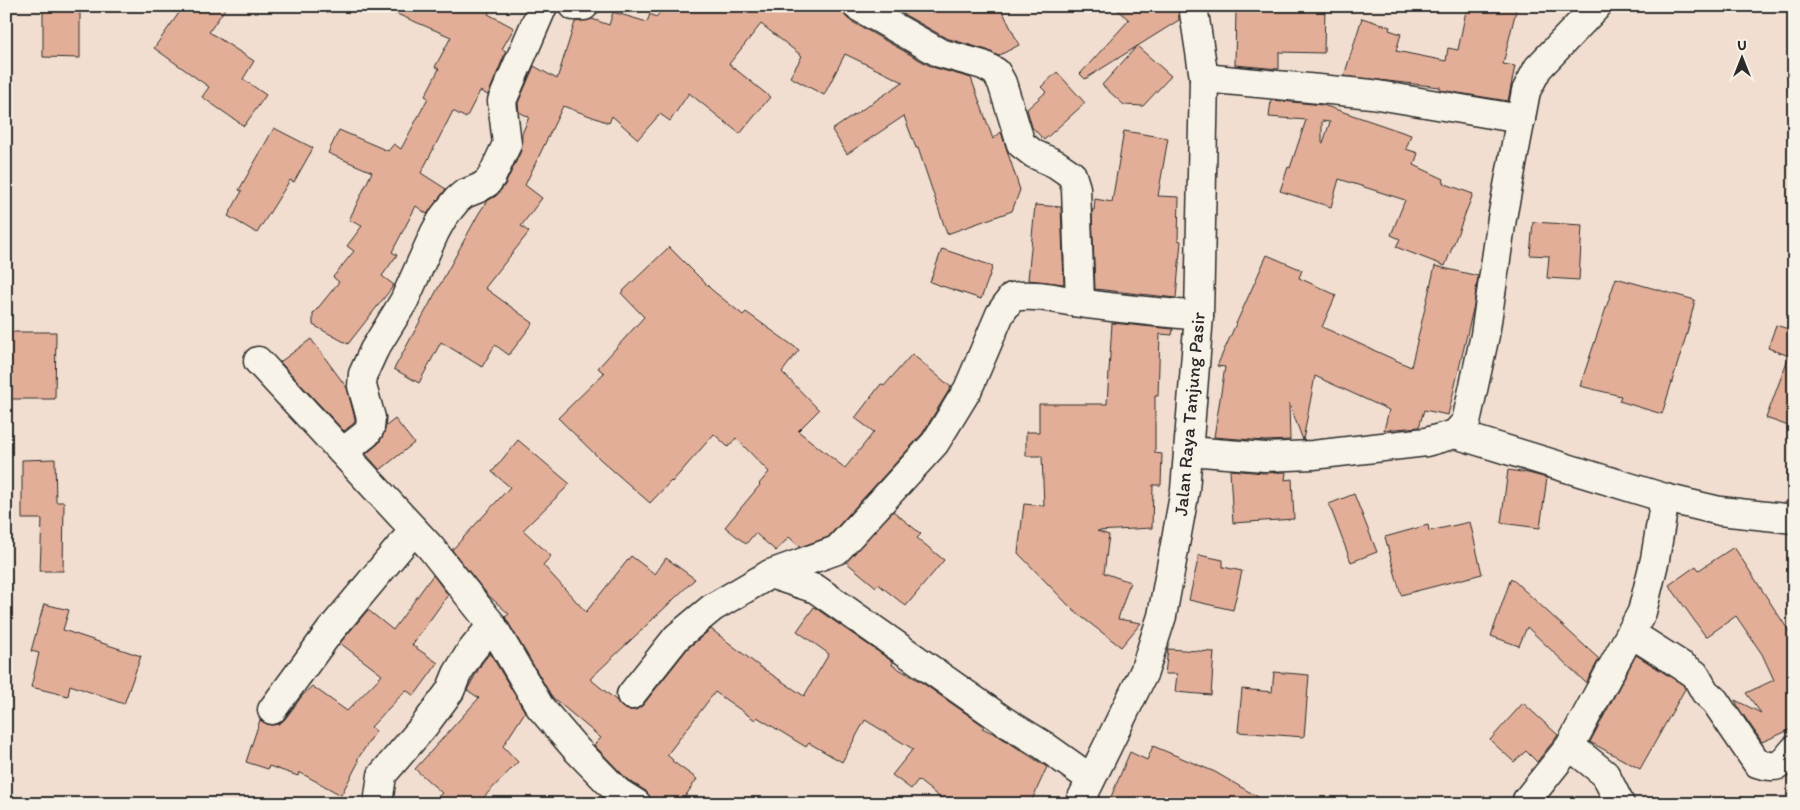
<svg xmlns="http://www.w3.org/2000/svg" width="1800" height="810" font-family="Itim,sans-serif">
	<rect width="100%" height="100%" fill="#f1ded0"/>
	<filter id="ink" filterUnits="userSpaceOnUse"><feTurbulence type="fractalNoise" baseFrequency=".02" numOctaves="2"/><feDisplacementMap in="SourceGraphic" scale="10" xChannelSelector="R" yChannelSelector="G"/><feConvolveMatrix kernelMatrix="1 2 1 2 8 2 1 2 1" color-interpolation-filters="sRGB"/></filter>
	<g filter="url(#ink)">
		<g fill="#e3ae97" stroke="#2b2b2b" fill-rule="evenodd">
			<path d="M43,6H80V58L43,57Z"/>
			<path d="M184,6H227L209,32L254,61L243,79L266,95L244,126L202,97L209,87L154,48Z"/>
			<path d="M378,6H492L488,14L514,28L502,49L506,51L488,95L480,91L466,118L453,111L421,173L446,189L427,214L416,206L392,252L397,255L382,276L394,285L348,344L313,325V314L339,282L333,277L354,251L347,246L362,226L349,220L372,172L328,153L339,130L388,151L394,144L401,149L428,98L425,96L439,69L435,67L451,37Z"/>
			<path d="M666,6H841L843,13L849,20L932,67L971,78L993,139L1001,132L1020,190L1012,211L947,234L918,148H916L904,116L847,154L832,130L903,82L845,54L824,95L790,77L802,56L761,24L729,64L770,97L740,134L689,93L670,121L660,114L638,139L612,116L609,123L563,106L525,185L542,198L521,226L529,232L485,288L533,323L509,355L495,345L482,367L441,342L419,383L394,369L479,213L487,201L496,196L505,185L521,151L522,134L529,117L519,112L518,103L534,66L557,79L575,22L592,19L609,25L613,12L647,22L650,14L656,17Z"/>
			<path d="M889,6H1000L1019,45L998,56L987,50L946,38Z"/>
			<path d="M1114,6H1178L1179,20L1085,79L1080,74L1129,20Z"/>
			<path d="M1236,6H1325L1324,53L1279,52V69L1235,65Z"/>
			<path d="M1467,6H1517L1503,64L1515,66L1508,101L1440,90V87L1344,76L1362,18L1390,27L1389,30L1401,34L1396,51L1446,61L1448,48L1458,50Z"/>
			<path d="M1137,46L1171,76L1143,106L1124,105L1102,85Z"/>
			<path d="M1057,72L1085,103L1044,140L1032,127L1027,109L1046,92L1041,87Z"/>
			<path d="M1271,100L1323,105L1411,135L1406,149L1418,153L1414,165L1444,179L1443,183L1473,194L1445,266L1396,247L1400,239L1391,235L1405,200L1339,179L1331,207L1280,191L1288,167L1290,168L1306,120L1269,117ZM1322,121L1330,122L1323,143H1322Z"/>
			<path d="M274,128L313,148L294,182L290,180L257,233L228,216L242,191L239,190Z"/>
			<path d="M1124,131L1168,138L1158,196L1179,197L1178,240L1181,241L1176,298L1095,289L1092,210H1094L1095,199L1112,202Z"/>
			<path d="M1035,205L1061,207L1064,284L1028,280Z"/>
			<path d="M1533,222L1582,225L1579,280L1547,278L1549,256L1530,255Z"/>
			<path d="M669,247L712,290L743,315L746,312L799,350L782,372L819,410L798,431L845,468L874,432L855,418L881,384L884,386L912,354L951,387L922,434L828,537L800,547L789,537L776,551L755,533L746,544L725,527L760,485L759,484L769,472L736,438L728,447L714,434L672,482L671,481L650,503L601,460L558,418L604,373L598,368L644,317L621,293Z"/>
			<path d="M942,249L993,266L981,299L930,282Z"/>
			<path d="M1267,255L1302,270L1299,278L1336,295L1322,327L1411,367L1435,266L1478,276L1474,305L1448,415L1424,410L1419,427L1384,430L1389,410L1315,376L1303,440L1289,403L1290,440L1265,441L1214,437L1225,367L1217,366Z"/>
			<path d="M1616,278L1695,300L1687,333L1662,414L1619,401L1621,396L1580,386Z"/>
			<path d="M1112,323L1173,329L1172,335L1160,334L1158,396H1155V453L1162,454L1161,485H1153L1152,528L1097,531L1109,535L1104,573L1130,582L1118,619L1141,623L1121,647L1074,611L1018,553L1024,504L1044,506L1042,456H1026V432H1039V404H1107Z"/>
			<path d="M1776,325L1794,331V428L1766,418L1789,356L1768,348Z"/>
			<path d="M6,332H56L55,399H6Z"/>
			<path d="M311,339L347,388L355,419L354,423L344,431L280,362Z"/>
			<path d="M395,419L414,443L380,470L366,454L379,443L383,436L386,426Z"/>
			<path d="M518,440L570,484L523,530L551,556L543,565L586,612L631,556L655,574L666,558L695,579L590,679L616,700L622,707L628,710H636L643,705L688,648L711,629L759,666L804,696L829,654L797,631L814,607L893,662L892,665L921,682L984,726L982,728L997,735L1047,767L1030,804H948L918,780L911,789L892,775L913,749L865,720L842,762L809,743L806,747L757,717L755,720L715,692L667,755L673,760L672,761L697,779L680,804H658L651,799L646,791L628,780L594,745L601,738L552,697L505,617L509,614L487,594L452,550L510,487L492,472Z"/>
			<path d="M55,459L56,502H64L63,571H40L42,519H22V460Z"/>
			<path d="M1230,470L1264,473L1286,472L1285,480L1292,479L1294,519L1233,523Z"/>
			<path d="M1508,470L1528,473L1547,478L1540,528L1501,523Z"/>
			<path d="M1354,494L1377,552L1351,562L1329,504Z"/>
			<path d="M893,511L921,534L917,538L944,560L906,606L878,584L876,587L846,562Z"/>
			<path d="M1470,522L1482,574L1401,595L1385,537L1428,525L1429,531Z"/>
			<path d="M1734,547L1794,639V728L1762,742L1740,710L1735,700L1761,713L1746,693L1774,680L1762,654L1736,616L1706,637L1669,585L1696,566L1699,570Z"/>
			<path d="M1199,555L1223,560V567L1242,571L1233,610L1189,600Z"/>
			<path d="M433,575L448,595L412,645L438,663L414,696L406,690L371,727L376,731L357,760L359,761L341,795L299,772L298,776L269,766L268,769L246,762L260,720L270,725L279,724L285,719L302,696L312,686L347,711L382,675L340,643L368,610L393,630Z"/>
			<path d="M1511,578L1599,659L1586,683L1527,627L1519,646L1491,636Z"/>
			<path d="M44,604L69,610L63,630L141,656L124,704L70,685L68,696L31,687L39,653L31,651Z"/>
			<path d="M1168,649L1214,652L1211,695L1175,692L1177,674H1165Z"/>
			<path d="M490,653L525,712L503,746L518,762L477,804H430L442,793L415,769L479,698L467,690L482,663Z"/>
			<path d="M1636,655L1683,685L1685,689L1640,769L1590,742Z"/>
			<path d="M1274,672L1309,675L1304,737L1238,732L1242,689L1272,692Z"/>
			<path d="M1523,703L1558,735L1537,762L1526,751L1514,762L1490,740Z"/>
			<path d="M1153,746L1215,772L1270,804H1108L1130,752L1147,760Z"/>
		</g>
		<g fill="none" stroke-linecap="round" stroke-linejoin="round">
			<defs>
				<g id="street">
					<path d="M574,6H584"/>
					<path d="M857,6L940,53L983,65L996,72L1002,83L1021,144L1034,154L1056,164L1072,175L1076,188L1080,302"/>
					<path d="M1204,78L1372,94L1521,119"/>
					<path d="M258,361L431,548L492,625L540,707L576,749L618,792L637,804"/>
					<path d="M1455,434L1665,498L1720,511L1794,519"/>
					<path d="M1189,451L1265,457L1313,455L1426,442L1455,434L1466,422L1485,335L1502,218L1526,91L1538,68L1597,6"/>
					<path d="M343,452L366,434L370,428L371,418L362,386L363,374L374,350L404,301L435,232L444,216L457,200L464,194L479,188L487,183L492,176L507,144L502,101L543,6"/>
					<path d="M770,574L816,589L1004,721L1043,745L1091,779"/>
					<path d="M1632,634L1695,674L1705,692L1715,701L1757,763C1778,769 1780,767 1794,750"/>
					<path d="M631,695L677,637L712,608L770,574L837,550L935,443L968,389L1000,314L1012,297C1036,293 1057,299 1080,303C1120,309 1160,312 1199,316"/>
					<path d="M272,710L330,631L414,530"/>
					<path d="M1570,746L1605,774L1620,804"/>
					<path d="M1527,800L1570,746L1642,612L1655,559L1665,498"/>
					<path d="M378,804L382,775L424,726L450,691L457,674L469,654L492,625"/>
				</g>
				<path id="secondary" d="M1079,804L1144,672L1162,616L1185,490L1199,316L1204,78L1193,6"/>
			</defs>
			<use href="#street" stroke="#2b2b2b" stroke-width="31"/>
			<use href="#secondary" stroke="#2b2b2b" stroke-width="31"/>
			<use href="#street" stroke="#f7f3e8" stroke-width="28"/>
			<use href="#secondary" stroke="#f7f3e8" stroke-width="28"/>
		</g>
	</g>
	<g text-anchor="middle" stroke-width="4" stroke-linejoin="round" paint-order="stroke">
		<g font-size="19" fill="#2b2b2b" stroke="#f7f3e8">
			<text transform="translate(1189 414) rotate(-85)" y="7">Jalan Raya Tanjung Pasir</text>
		</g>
	</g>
	<rect width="1800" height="810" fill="none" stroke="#f7f3e8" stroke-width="25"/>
	<rect x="12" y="12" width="1775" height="785" fill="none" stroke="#2b2b2b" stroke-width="2" filter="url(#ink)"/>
	<g transform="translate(1742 58)" stroke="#f7f3e8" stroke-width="4" paint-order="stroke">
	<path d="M0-4L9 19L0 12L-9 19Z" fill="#2b2b2b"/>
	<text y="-8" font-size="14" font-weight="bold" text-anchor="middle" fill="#2b2b2b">U</text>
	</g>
</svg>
